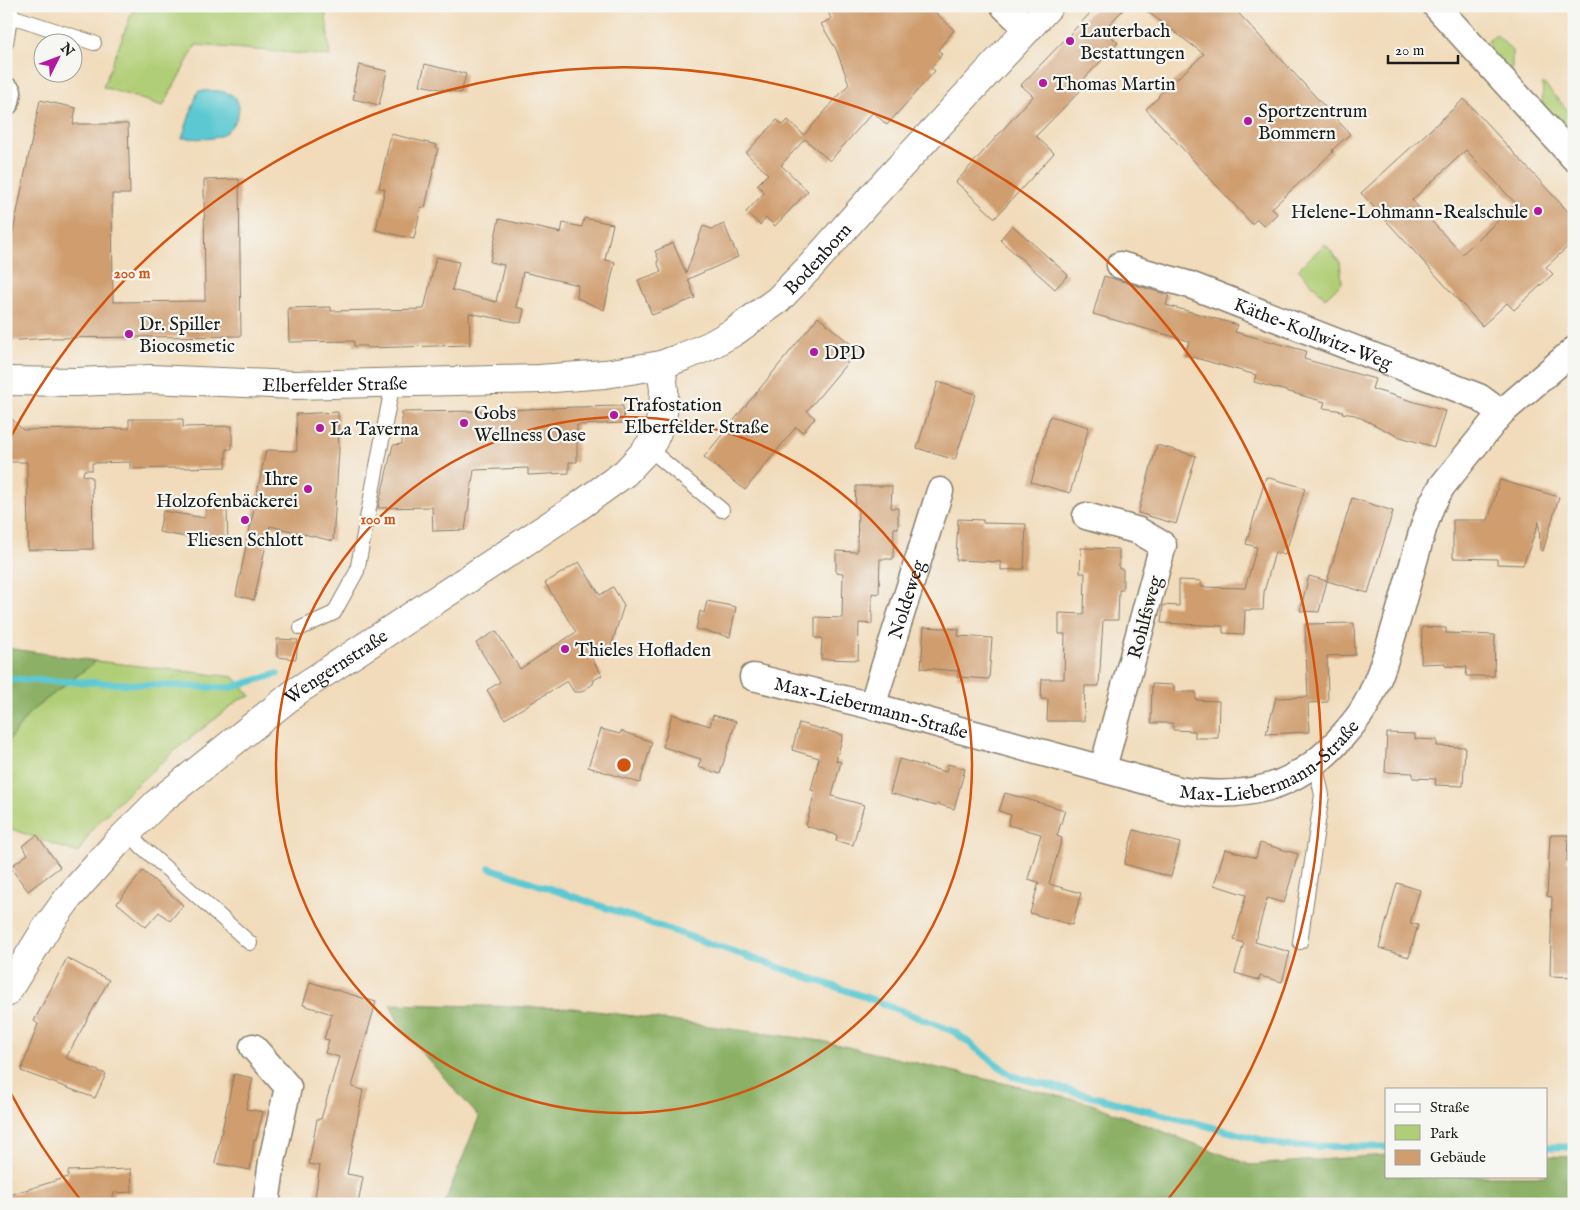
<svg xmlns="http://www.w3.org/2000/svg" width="1580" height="1210" font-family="'IM FELL English',serif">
	<rect width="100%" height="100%" fill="#f6f6f2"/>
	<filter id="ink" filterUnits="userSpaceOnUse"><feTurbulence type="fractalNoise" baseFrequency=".02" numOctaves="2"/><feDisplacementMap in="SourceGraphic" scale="10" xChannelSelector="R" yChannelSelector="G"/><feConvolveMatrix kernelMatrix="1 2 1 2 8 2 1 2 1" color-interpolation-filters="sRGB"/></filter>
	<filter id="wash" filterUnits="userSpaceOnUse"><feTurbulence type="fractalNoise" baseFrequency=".0096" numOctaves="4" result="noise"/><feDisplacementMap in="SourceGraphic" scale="20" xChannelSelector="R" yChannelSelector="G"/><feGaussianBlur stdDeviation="1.12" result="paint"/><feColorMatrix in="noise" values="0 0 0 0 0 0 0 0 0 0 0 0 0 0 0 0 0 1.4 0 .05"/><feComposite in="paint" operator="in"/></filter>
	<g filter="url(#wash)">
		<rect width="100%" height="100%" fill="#f1dbba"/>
		<g fill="#b0ce75" stroke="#667548">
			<path d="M112,6H325L330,56L196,45L163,106L103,87L133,10Z"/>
			<path d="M1496,34L1512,51V72L1489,51V40Z"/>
			<path d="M1543,83L1574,117V142L1542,107Z"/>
			<path d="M1325,244L1340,262L1342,283L1325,298L1298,269Z"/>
			<path d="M96,661L234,677L251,696L239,700L179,747L135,786L93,828L78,853L6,827V744L30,712Z"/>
		</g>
		<g fill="#8cb166" stroke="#546641">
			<path d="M6,648L96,661L30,712L6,744Z"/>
			<path d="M390,1004L573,1008L822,1041L1089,1103L1250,1165L1386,1155V1176H1546V1156L1574,1157V1204H444L479,1117L402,1030Z"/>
		</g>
		<path fill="#5bc8d1" stroke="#3c7276" d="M198,91C209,91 220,89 230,94C248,104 235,127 222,135C211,141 194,138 182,138Z"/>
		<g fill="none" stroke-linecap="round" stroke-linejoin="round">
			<g stroke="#5bc8d1" stroke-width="7">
				<path d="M6,679L229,688L277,674"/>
				<path d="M490,868L871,999L955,1032L1012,1076L1286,1146L1386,1147"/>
				<path d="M1546,1147H1574"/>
			</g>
		</g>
		<g id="blocks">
			<g fill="#cf9d6e" fill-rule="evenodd">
				<path d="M826,6H929L954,30L938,50L942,54L931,68L935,71L887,125L873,112L830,161L805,139L781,165L808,191L775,226L766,218L760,225L746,212L765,192L757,185L768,174L746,153L777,120L783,125L788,120L804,135L849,84L836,49L821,24L831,19Z"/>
				<path d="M1097,6H1127L1104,29L1118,43L1083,80L1087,84L1036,136L1054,153L995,218L956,182L1033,96L1021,85Z"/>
				<path d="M1140,6H1232L1350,134L1332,150L1333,152L1272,208L1277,214L1264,226L1257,219L1252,224L1146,109L1159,97L1158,96L1204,54Z"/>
				<path d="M425,64L466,74L461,93L420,85Z"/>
				<path d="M359,65L387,71L379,105L353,99L355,91H353Z"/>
				<path d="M1464,99L1574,218V241L1546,267L1553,274L1514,310L1507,303L1482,326L1361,193ZM1466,150L1516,204L1462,254L1412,200Z"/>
				<path d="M40,100L76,108L73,124H128L130,194H112L113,302L205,301L204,180L239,179L241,336L49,338L6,341V266Z"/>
				<path d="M391,134L437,145L436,148H438L425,208L421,207L414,239L376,230L385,189L379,188Z"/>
				<path d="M584,218L613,224L605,260L615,262L604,310L577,298L578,285L523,272L516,307L524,309L521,323L469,313L470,345L367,348V346H354V341L289,342L288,308L331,307V311L424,309L436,257L459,262L452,290L496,302L504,265L490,262L499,219L561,233L563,223L582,227Z"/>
				<path d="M724,224L738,257L688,279L695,298L652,315L638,280L661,272L657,261L659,260L655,251L673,243L686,273L703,226L712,229Z"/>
				<path d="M1012,225L1068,275L1055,289L1000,240Z"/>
				<path d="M1104,276L1169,295L1166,305L1238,325L1235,332L1306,351L1304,359L1375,379L1372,389L1445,411L1434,447L1397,436L1355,415L1342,413L1343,411L1323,408L1325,402L1254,382L1256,375L1185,355L1189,341L1093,314Z"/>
				<path d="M818,317L858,350L807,411L815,418L803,432L796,427L745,490L704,457Z"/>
				<path d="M938,382L976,394L955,460L917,448Z"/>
				<path d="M623,406L624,423L577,425V462H569V473L528,475V468L474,470L465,530L433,531L432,507L378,508L393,445L402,444V412L482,411L575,407Z"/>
				<path d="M338,412L339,450L333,541L270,526L254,600L236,595L266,450L297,451L296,414Z"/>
				<path d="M6,413L23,430L129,428V419H183V427L232,426V449H226V467L130,469V462L92,463V470H84L83,475L92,477L93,549L28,550L27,462H6Z"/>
				<path d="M1050,416L1089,427L1070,493L1031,482Z"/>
				<path d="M1157,445L1196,456L1176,524L1138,513Z"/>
				<path d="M1266,477L1305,488L1285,555L1275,552L1264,592L1263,610H1245L1244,634L1223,633V626L1161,623L1163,605L1179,606V580L1201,581V587L1245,588L1257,547L1246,544Z"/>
				<path d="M1500,480L1559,497L1543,551L1540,550L1539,522L1523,565L1497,564V559L1453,558V520H1488Z"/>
				<path d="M856,486H892L891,508H898V528H894L893,559H880L879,594L872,593V624L859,623L858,660L821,659L822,638H815V617L842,618L843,573L836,572V551L857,552L858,507H855Z"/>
				<path d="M1352,498L1393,511L1368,593L1327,581Z"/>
				<path d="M207,503L227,508L228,545L159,532L163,511L205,518Z"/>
				<path d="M958,519L983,520V523L1026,524L1024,569L1001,570V562L956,560Z"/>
				<path d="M1081,548L1119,549V569H1123V590H1119L1118,620H1103L1099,686H1085L1084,721H1047L1048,699H1041L1042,679H1064L1065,634H1059V613L1084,614L1085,573H1080Z"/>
				<path d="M579,562L600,595L613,587L624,605L610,650L583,644L602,675L594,680L593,684L581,692H574L567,681L505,719L487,690L500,682L476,643L496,631L520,669L576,632L545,583Z"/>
				<path d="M1309,576L1327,581L1319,612L1300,611Z"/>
				<path d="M707,601L736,607L730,637L696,629L700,611L704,613Z"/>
				<path d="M1354,623L1355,655L1327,656L1328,702L1308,703L1309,732L1266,734L1276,698L1308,697L1305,624Z"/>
				<path d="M924,627L959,629L958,636L992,638L989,679L957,677L958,671L921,668Z"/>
				<path d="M1422,627L1446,628V633L1495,635L1494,676H1466L1467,667L1445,666V663L1421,664Z"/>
				<path d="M277,639L298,640L296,659L277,657Z"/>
				<path d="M1152,684L1174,685V692H1196V700L1219,701L1218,738H1195V731L1173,730V723H1151Z"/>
				<path d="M672,714L710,726L713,715L736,721L720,774L698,767L701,759L663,747Z"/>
				<path d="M799,723L843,735L836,761L841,762L832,796L864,805L853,845L836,841L837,835L806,826L815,791L811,790L819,758L792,750Z"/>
				<path d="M601,729L620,734L621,731L652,742L640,783L588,767Z"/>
				<path d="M1387,733L1415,734V739L1437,740V746L1465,747L1463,786L1435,785L1436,779L1413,778V773L1385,772Z"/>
				<path d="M899,759L946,772L948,764L965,769L954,809L937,804L936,806L890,793Z"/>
				<path d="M1005,793L1065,810L1057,836L1062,838L1049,884L1081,893L1072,925L1030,913L1039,882L1028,879L1041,834L1008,825L1011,815L999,811Z"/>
				<path d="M1134,830L1180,843L1171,877L1124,864Z"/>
				<path d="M37,835L60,867L28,891L10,867L28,854L22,846Z"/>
				<path d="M1550,835H1568L1567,861L1574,862V977L1550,976L1552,897L1547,896Z"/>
				<path d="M1260,843L1298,854L1284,903L1267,898L1255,942L1290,952L1282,982L1260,976L1259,980L1235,973L1244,943L1234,940L1246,895L1214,885L1225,849L1256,858Z"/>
				<path d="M143,871L183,905L170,921L159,912L146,927L117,903Z"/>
				<path d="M1397,883L1420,890L1410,923L1418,925L1409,957L1379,948Z"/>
				<path d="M67,958L109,980L66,1058L106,1074L95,1098L21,1071L38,1024L34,1021Z"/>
				<path d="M310,982L376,1002L352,1087L363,1090L347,1174L363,1177L358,1204H349L315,1197L320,1166L309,1164L317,1119H321L339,1057L325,1053L329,1040L324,1039L332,1014L303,1005Z"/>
				<path d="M234,1074L253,1078L246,1109L263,1112L256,1140H254L250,1170L215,1163Z"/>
				<path d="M131,1169L132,1192L114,1193L111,1204H6V1196L68,1177V1171Z"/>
			</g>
		</g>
	</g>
	<g filter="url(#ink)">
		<use href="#blocks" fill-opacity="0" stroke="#867c6b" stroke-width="1"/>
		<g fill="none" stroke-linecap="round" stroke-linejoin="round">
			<defs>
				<g id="lane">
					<path d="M11,16L94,43"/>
					<path d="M6,43L12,6"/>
					<path d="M648,448L722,510"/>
					<path d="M301,628L334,613L357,571L393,382"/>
					<path d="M128,832L142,847L250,943"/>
					<path d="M1300,942L1322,795L1315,763"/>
				</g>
				<g id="street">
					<path d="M1004,6L1028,29"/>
					<path d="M1436,6L1574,158"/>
					<path d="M6,92H8L6,102"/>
					<path id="s1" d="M1120,265L1190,285L1479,397L1501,413"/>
					<path d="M1086,516L1139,531L1163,545L1103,768"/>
					<path id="s2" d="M753,677L872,706L1179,790C1248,801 1300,788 1345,733C1354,723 1363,712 1369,699C1381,675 1388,650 1396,624C1405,593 1414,561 1423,529L1431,506L1442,486L1501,413L1574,350"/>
					<path id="s3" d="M872,706L940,491"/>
					<path d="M253,1047L288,1087L272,1161L266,1204"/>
				</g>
				<g id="secondary">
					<path id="s4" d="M6,381L75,382L151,379L294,385L540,379L605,374L637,369L661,365L685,356L709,346L734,332L778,300L811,266L871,198L1049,6"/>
					<path id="s5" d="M6,993L47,927L69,897L116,844L157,803L297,691L575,509L625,473L642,455L653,441L657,432L663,412L664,390L661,365"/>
				</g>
			</defs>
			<use href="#lane" stroke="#867c6b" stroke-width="16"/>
			<use href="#street" stroke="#867c6b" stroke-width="29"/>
			<use href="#secondary" stroke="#867c6b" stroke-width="30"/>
			<use href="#lane" stroke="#fff" stroke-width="14"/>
			<use href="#street" stroke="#fff" stroke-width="26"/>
			<use href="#secondary" stroke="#fff" stroke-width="28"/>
		</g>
	</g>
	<g fill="none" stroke="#d4530e" stroke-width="2.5">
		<circle cx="624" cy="765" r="348"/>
		<path d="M83 1203A696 696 0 0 1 7 1086M7 444A696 696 0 1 1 1165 1203"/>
	</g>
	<g fill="#b5179e" stroke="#f6f6f2" stroke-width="2">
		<circle cx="1070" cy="41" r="5"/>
		<circle cx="1043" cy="83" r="5"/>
		<circle cx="1248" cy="121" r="5"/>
		<circle cx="1538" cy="211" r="5"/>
		<circle cx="129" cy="334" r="5"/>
		<circle cx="814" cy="352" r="5"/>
		<circle cx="614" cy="415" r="5"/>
		<circle cx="464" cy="423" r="5"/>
		<circle cx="320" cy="428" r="5"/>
		<circle cx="308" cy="489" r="5"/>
		<circle cx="245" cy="520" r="5"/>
		<circle cx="565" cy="649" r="5"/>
	</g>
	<g text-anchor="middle" stroke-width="4.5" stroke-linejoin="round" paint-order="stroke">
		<g font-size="19" fill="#1c1c1c" stroke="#f6f6f2" text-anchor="start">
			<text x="1080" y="37">Lauterbach<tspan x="1080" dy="22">Bestattungen</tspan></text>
			<text x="1053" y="90">Thomas Martin</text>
			<text x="1258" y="117">Sportzentrum<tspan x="1258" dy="22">Bommern</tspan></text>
			<text x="1528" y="218" text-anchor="end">Helene-Lohmann-Realschule</text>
			<text x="139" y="330">Dr. Spiller<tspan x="139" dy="22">Biocosmetic</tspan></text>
			<text x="824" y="359">DPD</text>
			<text x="624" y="411">Trafostation<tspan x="624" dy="22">Elberfelder Straße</tspan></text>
			<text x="474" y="419">Gobs<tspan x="474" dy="22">Wellness Oase</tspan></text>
			<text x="330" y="435">La Taverna</text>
			<text x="298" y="485" text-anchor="end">Ihre<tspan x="298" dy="22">Holzofenbäckerei</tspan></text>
			<text x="245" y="546" text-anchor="middle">Fliesen Schlott</text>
			<text x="575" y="656">Thieles Hofladen</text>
		</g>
		<g font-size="19" fill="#1c1c1c" stroke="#f6f6f2">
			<text dy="7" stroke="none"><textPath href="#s4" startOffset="848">Bodenborn</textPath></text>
			<text dy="7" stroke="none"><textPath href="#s1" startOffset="205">Käthe-Kollwitz-Weg</textPath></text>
			<text dy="7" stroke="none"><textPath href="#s4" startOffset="329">Elberfelder Straße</textPath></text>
			<text dy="7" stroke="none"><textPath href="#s3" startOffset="112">Noldeweg</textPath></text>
			<text transform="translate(1144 617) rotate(-75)" y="7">Rohlfsweg</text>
			<text dy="7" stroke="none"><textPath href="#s5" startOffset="469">Wengernstraße</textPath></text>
			<text dy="7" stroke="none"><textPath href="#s2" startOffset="122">Max-Liebermann-Straße</textPath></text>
			<text dy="7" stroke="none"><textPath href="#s2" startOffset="541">Max-Liebermann-Straße</textPath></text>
		</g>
	</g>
	<circle cx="624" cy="765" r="8" fill="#d4530e" stroke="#f6f6f2" stroke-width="2.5"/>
	<g font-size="15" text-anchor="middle" font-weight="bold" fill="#d4530e" stroke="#f6f6f2" stroke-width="4.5" stroke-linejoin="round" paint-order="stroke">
		<text x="132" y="278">200 m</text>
		<text x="378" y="524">100 m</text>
	</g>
	<rect width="1580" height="1210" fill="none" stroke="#f6f6f2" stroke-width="25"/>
	<rect x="1385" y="1088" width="162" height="90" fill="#f6f6f2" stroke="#9f9f9c"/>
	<rect x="1395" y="1104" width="25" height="8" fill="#ffffff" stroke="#9f9f9c"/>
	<text x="1430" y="1112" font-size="15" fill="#1c1c1c">Straße</text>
	<rect x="1395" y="1125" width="25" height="15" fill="#b0ce75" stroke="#9f9f9c"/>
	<text x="1430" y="1138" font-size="15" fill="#1c1c1c">Park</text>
	<rect x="1395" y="1150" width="25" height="15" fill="#cf9d6e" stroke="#9f9f9c"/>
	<text x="1430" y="1162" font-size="15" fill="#1c1c1c">Gebäude</text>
	<g transform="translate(58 58) rotate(48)"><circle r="24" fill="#f6f6f2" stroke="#9f9f9c"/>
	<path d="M0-4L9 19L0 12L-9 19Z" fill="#b5179e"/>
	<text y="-8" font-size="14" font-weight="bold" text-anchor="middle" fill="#1c1c1c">N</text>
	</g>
	<path d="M1388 55v8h70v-8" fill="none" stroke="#1c1c1c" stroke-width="2.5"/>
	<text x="1395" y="55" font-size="15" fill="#1c1c1c" stroke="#f6f6f2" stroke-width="4" paint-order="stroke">20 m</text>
</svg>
